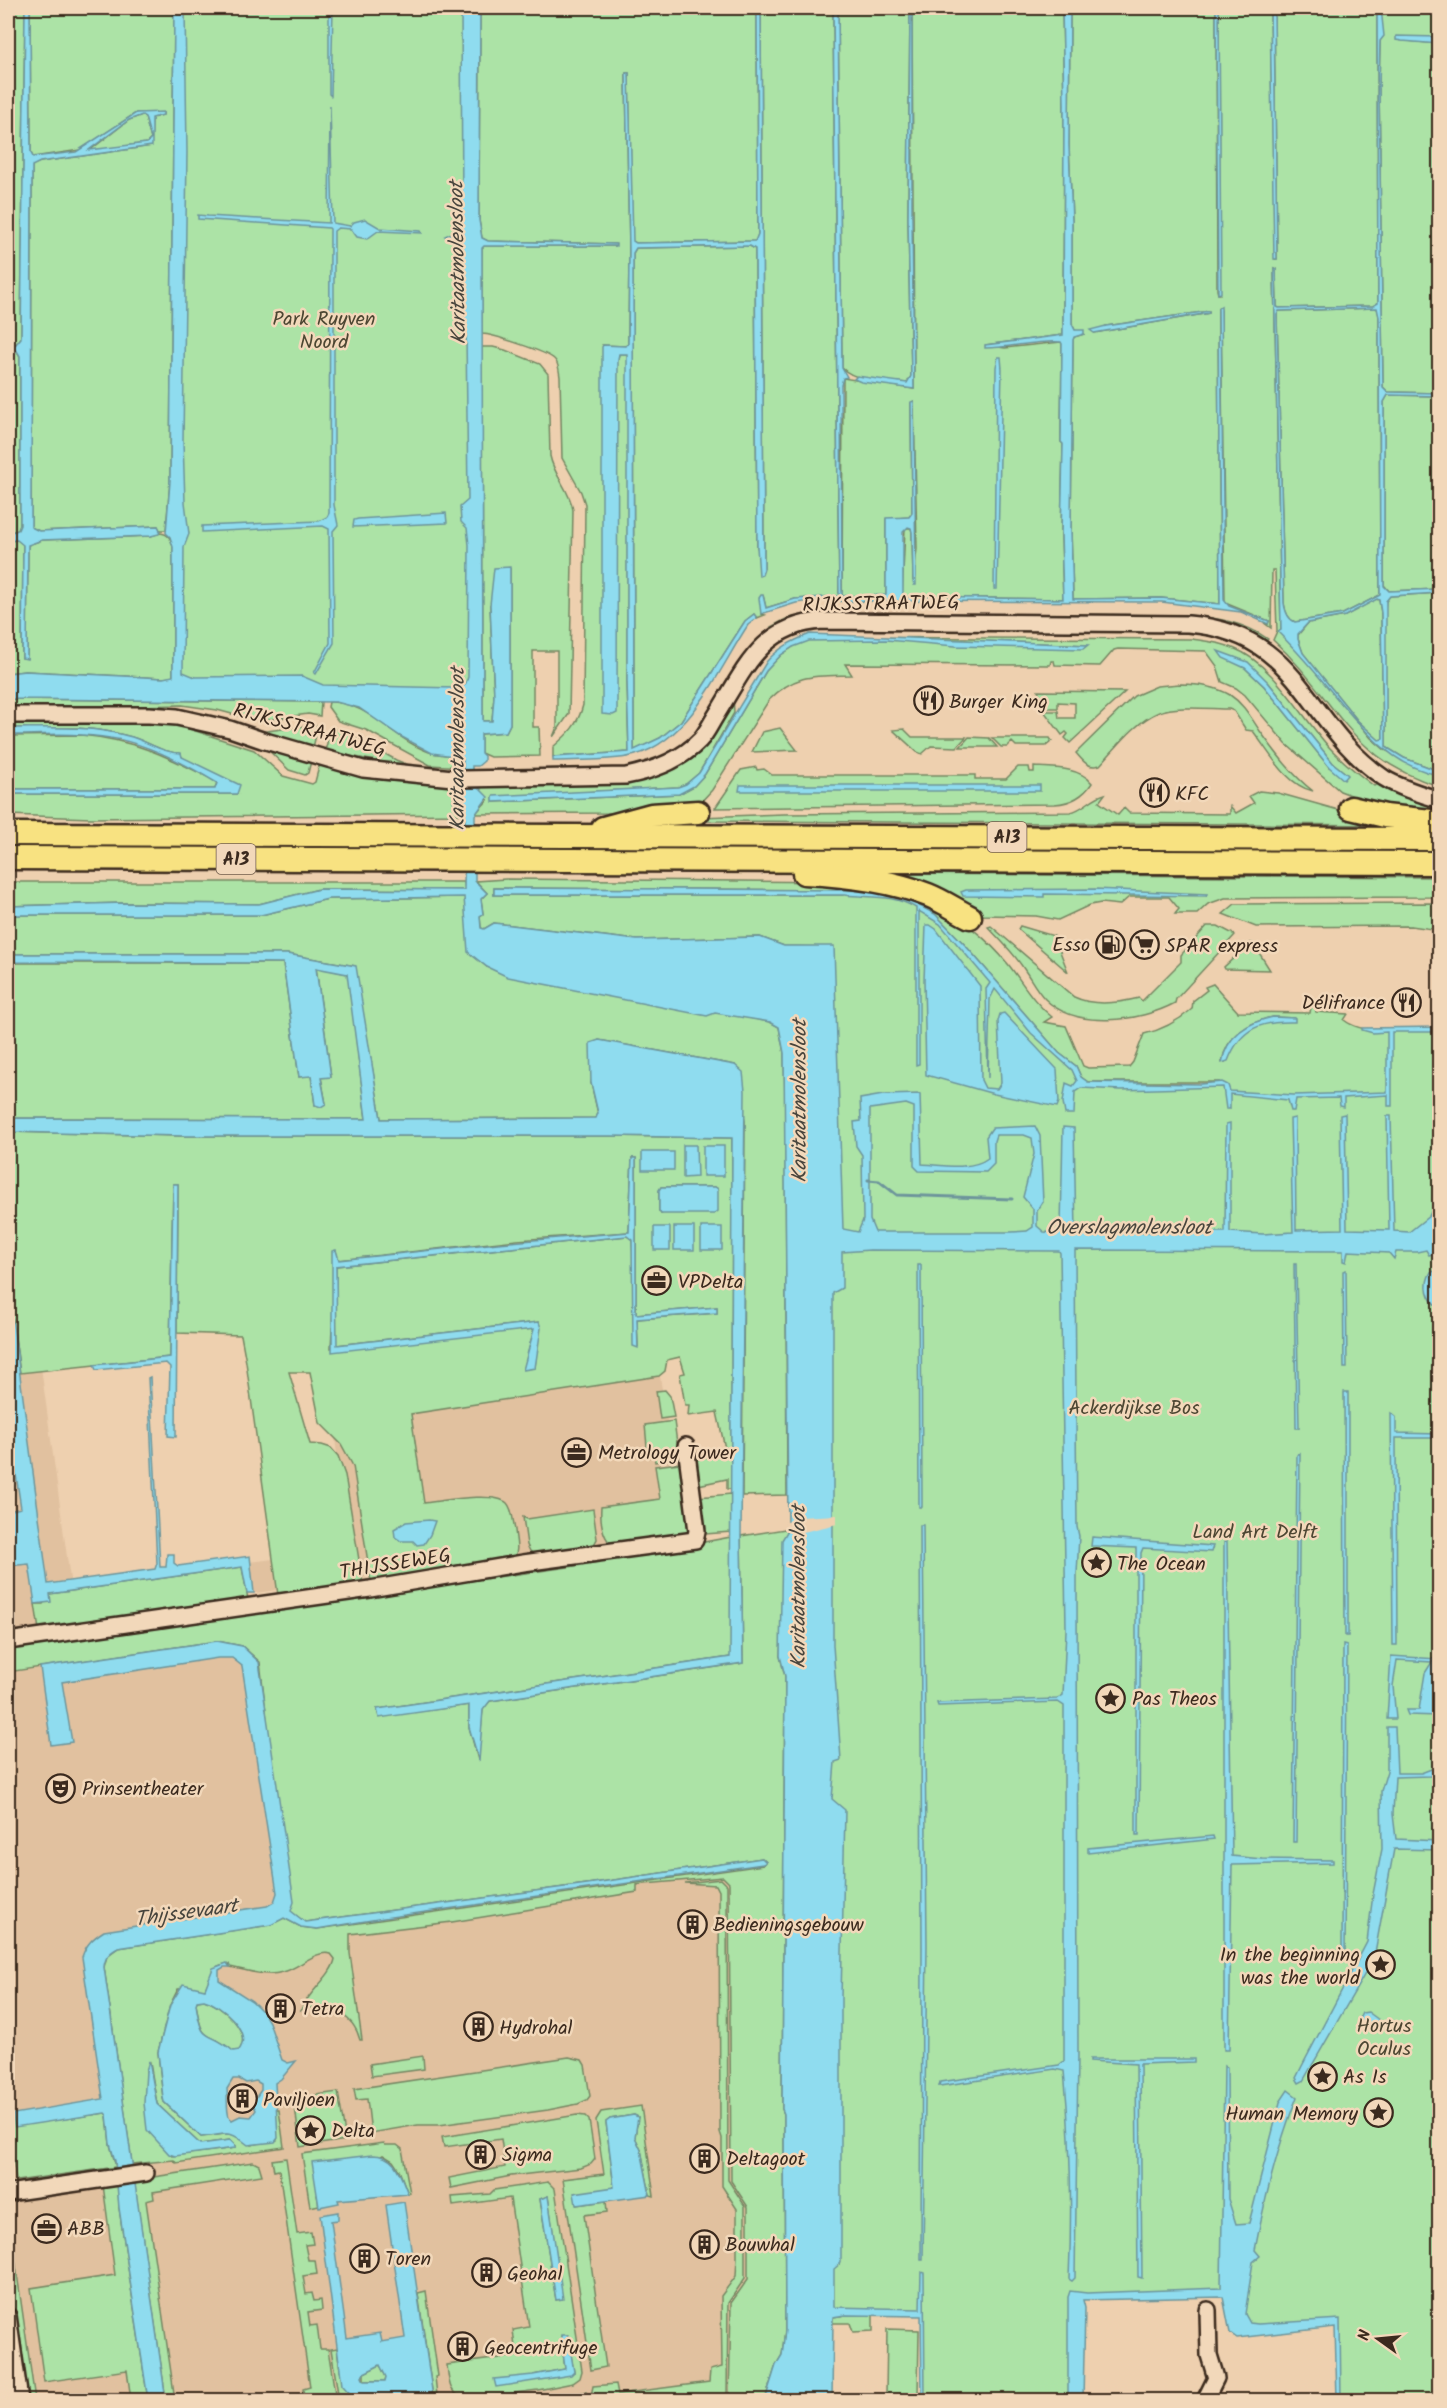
<svg xmlns="http://www.w3.org/2000/svg" width="1447" height="2408" font-family="Kalam,sans-serif">
	<rect width="100%" height="100%" fill="#eed0af"/>
	<filter id="ink" filterUnits="userSpaceOnUse"><feTurbulence type="fractalNoise" baseFrequency=".0167" numOctaves="2"/><feDisplacementMap in="SourceGraphic" scale="12" xChannelSelector="R" yChannelSelector="G"/><feConvolveMatrix kernelMatrix="1 2 1 2 8 2 1 2 1" color-interpolation-filters="sRGB"/></filter>
	<g filter="url(#ink)">
		<path fill="#e1c19f" d="M8,1127L71,1586L348,1549L333,1421L659,1370L684,1531L242,1595L289,1898L803,1836L802,2400H8Z"/>
		<g fill="#ace3a6" stroke="#748662" stroke-width="1.5" fill-rule="evenodd">
			<path d="M8,8H25L21,338L16,344L8,345Z"/>
			<path d="M30,8H174L170,481L166,530H160L158,526L39,531L31,527L32,165L40,162L151,146L152,118L163,115V113H136L80,150L33,157L31,153Z"/>
			<path d="M177,8H468L471,697L180,683Z"/>
			<path d="M480,8H757L758,234L756,241L636,243L632,241L629,73H626L629,252L628,344L625,346L603,345L618,359L619,354H627L628,358L627,681L629,752L553,757V747C568,734 578,725 583,705L585,504L581,492L562,458L560,377C559,371 559,363 554,359C547,352 492,334 482,334V248L484,246H615V244L488,241L482,238L479,220Z"/>
			<path d="M761,8H833L839,597L795,599L766,608L763,595L761,614L765,615L757,618L754,614L745,621L681,721L660,738L634,751L633,253L636,248L750,246L755,249L757,547L764,569Z"/>
			<path d="M838,8H910L908,219L911,376L907,383C887,381 857,383 842,368Z"/>
			<path d="M912,8H1062L1064,104L1063,335L985,345L1005,348L1061,342L1062,344L1061,442L1063,444L1061,535L1063,599L902,597L905,528H911L912,532L913,581L917,549L914,401L911,403L912,513L909,517L886,519V596L842,597L843,378L914,389Z"/>
			<path d="M1070,8H1216L1217,290L1218,294H1220L1219,8H1270L1275,259H1277L1274,8H1377L1378,303L1373,306L1279,308L1277,307L1276,269L1274,268L1281,630L1279,632L1301,654L1371,738L1385,750L1439,775V786C1347,759 1336,697 1273,640L1277,631L1275,570H1272L1271,628L1264,623L1268,624L1269,621L1225,603L1221,310L1218,308L1220,604L1161,598L1073,599L1071,530L1073,340L1074,337L1084,334L1075,330L1072,324V221L1069,145ZM1209,311V313L1094,333L1106,326Z"/>
			<path d="M1381,8H1439V37L1396,40L1439,44V393L1388,392L1383,387L1379,86L1380,41L1382,37Z"/>
			<path d="M142,115L145,117L151,139L147,143L89,151L129,120Z"/>
			<path d="M1375,308L1378,309L1379,317L1380,595L1343,614L1295,622C1287,619 1285,611 1284,603L1277,315L1278,311Z"/>
			<path d="M482,347H493L505,350L540,364L548,374L550,456C554,476 570,490 573,510L569,714L553,737L557,727V651H533V727H539L540,756L490,757L481,753V734L506,732L510,724V568L490,605L494,696L492,721H483Z"/>
			<path d="M8,349L17,351L20,356V525L18,530L8,533Z"/>
			<path d="M1388,395L1439,396V589L1389,591L1384,585V402Z"/>
			<path d="M160,533C169,534 171,539 173,547V677L163,678L25,671L8,673V541L17,540L23,544L22,658H27L28,545L42,540L151,536Z"/>
			<path d="M1439,593V771L1404,758L1386,747L1385,609L1386,601L1390,596Z"/>
			<path d="M1376,599L1379,600L1381,613L1383,739L1379,740L1358,721L1303,653L1298,639V635L1308,623L1345,616Z"/>
			<path d="M810,613L1188,615C1217,618 1244,622 1268,639L1265,642L1248,633L811,617L774,630L771,627L786,619Z"/>
			<path d="M808,637L1192,639C1206,641 1220,642 1233,648C1273,663 1301,716 1329,747C1343,762 1358,774 1374,786L1385,782L1440,811L1375,804L1340,791L1286,744L1245,695L1236,688L1222,682L1217,666L1206,651L1118,649L1114,650L1100,666L1055,665L1054,661H1051L1050,665L845,664L852,675C816,676 796,673 769,700L712,790L698,805L671,810L607,813L475,814L488,800L479,788L490,786L615,784L637,782L656,777L673,768L689,756L733,695L734,713L699,773L686,784L678,787L493,797L494,802L679,794L694,786L705,774L766,671L781,655ZM955,641L956,640L1087,645L956,646ZM1245,668L1268,682L1333,763L1348,775L1329,767L1264,686Z"/>
			<path d="M1180,684C1197,684 1215,686 1230,695C1244,704 1251,718 1260,731C1276,753 1291,774 1313,791C1286,785 1269,752 1253,731L1246,730L1234,711L1229,709C1210,709 1176,705 1159,712C1135,722 1117,747 1100,765C1088,769 1083,761 1076,753L1134,696L1157,686Z"/>
			<path d="M1038,691L1125,692L1070,743L1065,738L1068,734L1066,732L1062,735L1044,711H1058L1059,718H1075V703L1058,702V708H1043Z"/>
			<path d="M8,699L321,702L320,716L308,714L258,721L217,710L182,705L8,709Z"/>
			<path d="M329,702C369,701 395,742 432,753C441,755 451,755 460,757L463,760V767L430,765L366,730L338,721L328,707Z"/>
			<path d="M162,720L254,750L283,776L312,784L315,782L320,763L370,775L460,786L462,789L455,795L465,814L91,818L8,815V794H237L182,757L180,753C161,753 146,740 128,736C89,725 47,728 8,728V721Z"/>
			<path d="M313,725L318,726L313,748L259,732Z"/>
			<path d="M331,728L344,731L396,760L421,770L325,751Z"/>
			<path d="M780,728L797,750L752,752L762,732Z"/>
			<path d="M904,729L912,737H966L957,747L931,746L922,754L917,752L893,730Z"/>
			<path d="M81,735C136,740 169,757 217,782L215,789H8V736Z"/>
			<path d="M969,737L989,738L997,747H960Z"/>
			<path d="M992,738H1050L1052,741L1046,746H1016L1012,742L1007,747H1001Z"/>
			<path d="M264,746L311,761L308,773L305,775L289,770Z"/>
			<path d="M756,767L757,770L764,769L772,775H975V779H1006L1018,767H1029L1030,772H1034V767C1053,768 1079,767 1092,783C1083,797 1071,803 1055,804L715,808L741,770Z"/>
			<path d="M1259,791L1278,793L1349,813L1409,825L699,821L700,817L784,814L1071,812C1084,809 1092,797 1105,794L1099,802L1118,815L1124,808L1129,813L1230,814V806L1236,813L1254,803L1249,796Z"/>
			<path d="M880,874L1439,877L1440,897L1225,898L1208,904L1197,914H1175L1179,909L1169,897H1129L1120,905L1101,903L1090,905L1058,920L1036,916L980,915Z"/>
			<path d="M506,879L847,882C910,885 968,915 1008,964C1023,983 1033,1002 1052,1017L1044,1022L1066,1026L1083,1066L1088,1068L1129,1067L1133,1062L1144,1034C1162,1030 1178,1021 1192,1009L1193,1001L1207,990L1205,987L1213,984L1238,1012L1310,1013L1311,1007L1315,1005L1316,1012L1348,1014L1344,1020C1365,1037 1412,1030 1439,1029V2400H1339L1337,2324L1242,2328L1233,2295L1074,2296L1073,2400H925V2396H923L922,2313L832,2311L826,955L828,947L784,946L760,937L637,940L494,923L484,929L481,928L480,916L483,914L481,899L487,893L476,881ZM494,888L846,890L886,892L903,897L935,914L965,945L1059,1053L1076,1066L1081,1077L1088,1082H1219L1218,1085H1089L1080,1081L1074,1067L1058,1055L949,931C915,900 889,893 844,893L843,895H494ZM1273,1017L1295,1018C1286,1021 1273,1019 1262,1021C1243,1027 1231,1043 1225,1062H1222C1226,1036 1249,1022 1273,1017Z"/>
			<path d="M8,882H464L465,890L319,889L259,904L125,903L8,906Z"/>
			<path d="M465,897L469,952L487,967L770,1022L779,1027L784,1053L785,1100L787,1495L742,1496L745,1121L735,1065L599,1040L591,1083L598,1114L596,1118L381,1119L355,966L287,954H8V915H261L328,899Z"/>
			<path d="M1439,903V930L1411,926L1256,927L1223,914L1235,904Z"/>
			<path d="M991,926L1074,997C1093,1006 1119,1003 1139,998L1142,1001L1181,962V955L1207,926H1218L1235,935L1176,999L1175,1003C1140,1022 1076,1030 1045,999C1036,990 1031,979 1024,969C1014,953 1001,941 988,927Z"/>
			<path d="M1020,926L1054,936L1068,972L1018,929Z"/>
			<path d="M1250,943H1253L1270,970L1225,969L1224,967Z"/>
			<path d="M8,963H283L299,1077L311,1075L315,1105L326,1104L321,1077H331L316,967L348,974L366,1119L8,1118Z"/>
			<path d="M8,1132L182,1136H611L732,1138L731,1489H727V1479L698,1485L694,1460L726,1453L717,1412L688,1416L689,1405H685L680,1374L685,1373L680,1357L667,1360L665,1371L659,1376L411,1414L424,1503C442,1501 494,1491 507,1503C513,1509 513,1522 515,1530C516,1542 520,1551 512,1561L371,1582L353,1466L341,1444L320,1423L310,1372H289L310,1444L322,1445L331,1448L338,1456L345,1475L363,1584L278,1595L246,1362L241,1335L177,1333L178,1184H173L170,1357L20,1373L8,1286ZM632,1158H636V1314L717,1307V1313L637,1319L638,1347L632,1239L627,1236L336,1266V1345L539,1322L535,1368L524,1369L534,1329L331,1348L336,1251L338,1260L517,1240L629,1232ZM661,1187H715L718,1189L661,1214L659,1211V1191Z"/>
			<path d="M665,1390L670,1396L674,1417L660,1419L656,1391Z"/>
			<path d="M674,1421L679,1458L655,1462L654,1456L648,1457L645,1425Z"/>
			<path d="M680,1463C683,1479 695,1521 687,1534L611,1544C602,1536 600,1519 601,1507L660,1499L655,1466Z"/>
			<path d="M731,1494V1532L705,1534L698,1497Z"/>
			<path d="M593,1509L597,1539L591,1550L536,1556L530,1551L527,1545L523,1517L527,1519Z"/>
			<path d="M785,1529L788,1531L780,1656L785,1676L782,2109L784,2114L785,2330L782,2355L776,2365L765,2400H729L731,2303L748,2279V2207L731,2181L729,1883L723,1877L645,1884L637,1885V1892L452,1922L350,1934V1953L362,2040H360C353,2013 326,2002 301,2010C308,1992 332,1976 335,1959L331,1954C316,1949 298,1969 283,1972C265,1977 248,1971 230,1967L229,1964C210,1964 213,1975 205,1989H178L170,2005L158,2052L163,2098L164,2102L201,2137L233,2133L251,2145L277,2140L276,2110H279L284,2147L176,2163L174,2160L132,2164L104,1967L107,1956L118,1948L270,1925L284,1918L301,1927L317,1929L763,1865L766,1862L762,1858L587,1884L305,1922L290,1911L260,1662L242,1646L217,1641L8,1672V1646L582,1565L731,1537V1657L377,1709L379,1717L469,1705V1727L478,1760L483,1709L490,1701L743,1663L741,1536ZM150,2063L157,2104L161,2108L200,2144L230,2140L236,2146L235,2148L172,2156L146,2071Z"/>
			<path d="M242,1567L248,1599L39,1630L35,1604H43L49,1594Z"/>
			<path d="M721,1879L727,1885L728,2180L745,2206V2278L728,2303L727,2397L712,2400H595L591,2396L593,2386L616,2384L618,2394L709,2382L710,2370L722,2367L721,2296L736,2276L737,2257V2209L722,2186V2138L720,2132L719,1891L716,1885L685,1883Z"/>
			<path d="M204,2000C221,2005 253,2031 239,2051H233C207,2028 203,2048 196,2004L197,2001Z"/>
			<path d="M423,2056L424,2069L372,2076L370,2064Z"/>
			<path d="M569,2057L582,2060L585,2065L590,2096L587,2100L578,2104L548,2110L439,2125H418L371,2133L367,2099L356,2100L354,2089Z"/>
			<path d="M338,2092L346,2140L300,2147L294,2098Z"/>
			<path d="M641,2106L654,2196L650,2195L641,2150L635,2137L638,2117L634,2115L610,2119L606,2122L614,2187L576,2205L606,2201L607,2212L584,2215L606,2367L591,2370L563,2179L604,2174L596,2120L601,2112Z"/>
			<path d="M105,2113L107,2115L110,2144L116,2167L16,2181L8,2115L13,2114L16,2126Z"/>
			<path d="M577,2115L585,2116L589,2120L595,2159L591,2164L581,2168L511,2176L451,2188L449,2178L505,2167L501,2139L444,2147L442,2137Z"/>
			<path d="M384,2143L385,2145H397L402,2149L410,2193L408,2194L399,2170L393,2161L383,2155L317,2195L319,2205L310,2207L302,2154Z"/>
			<path d="M286,2158L297,2234L311,2232L313,2244L305,2245L308,2260H315L317,2274L303,2276L306,2294L312,2293L314,2301L321,2300L322,2310L308,2312L310,2326L317,2325L320,2349H328L336,2400H304L303,2389L310,2387L279,2170L274,2171L272,2160Z"/>
			<path d="M253,2162L259,2165L262,2175L153,2192L154,2199L146,2201L175,2400H166L134,2180Z"/>
			<path d="M548,2182L555,2189L582,2371L580,2378L573,2383L538,2390L467,2399V2397C448,2397 449,2380 447,2365L516,2356L513,2330L529,2327L510,2198L453,2206L452,2197L490,2194L494,2190ZM548,2196L562,2299L556,2300L540,2199ZM567,2335L574,2372L533,2375L565,2369L561,2336Z"/>
			<path d="M118,2183L119,2208L148,2400H131L127,2370L44,2382L31,2288L115,2275L103,2185Z"/>
			<path d="M8,2210L35,2400H25L8,2281Z"/>
			<path d="M426,2291L438,2376L435,2377L437,2395L433,2400H402L433,2397L418,2293Z"/>
			<path d="M846,2315H873V2331L853,2332L850,2323H832L833,2317Z"/>
			<path d="M887,2329L919,2330L918,2395H886Z"/>
			<path d="M337,2348C341,2371 338,2389 361,2400H339L331,2349Z"/>
			<path d="M380,2365L386,2377L385,2381H364V2373Z"/>
			<path d="M586,2392L590,2400H552L551,2396Z"/>
		</g>
		<g fill="#8fdcef" stroke="#6d959b" stroke-width="1.5" fill-rule="evenodd">
			<path d="M25,8H30L31,153L33,157L76,152L136,113L163,112V115L152,118V146L40,162L32,166L31,527L39,531L158,526L160,530L159,534L151,536L42,540L28,545L27,659L22,658L23,545L17,540L8,541V533L18,530L20,525V356L17,351L8,349V345L16,344L21,338ZM142,115L145,117L151,139L147,143L89,150L129,120Z"/>
			<path d="M174,8H185L187,152L183,441L185,502L189,534L184,547L183,672L195,677L302,676L323,685L457,688L465,685L468,677L469,545L467,528L461,522L460,507L468,500L466,334L460,261L462,249L456,241L445,236L456,231L454,224L462,220L461,8H480L479,220L482,238L488,241L616,244V246H484L482,248L483,721H492L494,696L490,605L494,568L510,567V724L506,732L481,734V753L484,756V761L478,766H472V788H479L488,797L475,815V881L487,893L481,899L483,914L480,916L481,928L484,929L494,923L637,940L760,937L784,946H834L843,1229L858,1232L863,1220L862,1155L856,1146L854,1122L861,1121L860,1099L883,1095L920,1094L922,1164C942,1165 971,1171 988,1158L986,1137L992,1128L1035,1126L1040,1136L1043,1202L1037,1211V1226L1044,1232L1058,1233L1061,1228L1063,1127L1074,1128L1076,1232H1225L1226,1124L1230,1123V1232L1263,1234L1293,1232L1290,1119L1295,1118L1296,1230L1342,1229L1340,1115L1345,1114L1347,1229L1389,1230L1387,1116H1391L1394,1231L1409,1232L1429,1216L1439,1196V1252L1429,1255L1426,1250L1417,1252H1396L1394,1259L1389,1253L1348,1251L1346,1262L1343,1261V1251L1075,1250L1076,1399L1078,1410L1076,1418L1077,1527L1079,1536L1077,1574L1078,2056L1075,2278L1072,2281L1069,2279C1072,2210 1071,2140 1064,2071L1055,2069L939,2086L940,2082L1059,2065L1064,2061V1706L1058,1702L938,1706L937,1703L1057,1699L1063,1695L1066,1630L1060,1253L1059,1251L870,1250L842,1252V1288L833,1293V1645L841,1760L835,1762L832,1799L845,1810L841,1999V2263L834,2269V2307L920,2309L921,2272L924,2273L925,2400H922L921,2316L846,2315L833,2317L832,2400H765L776,2365L782,2355L785,2330L784,2114L782,2109L785,1676L780,1656L782,1540L788,1530L784,1053L779,1027L770,1022L715,1013L707,1016L508,977L487,967L468,952L464,897L328,899L261,915H8V906L125,903L259,904L319,889L464,890L465,813L453,801L455,795L463,787V760L460,757L432,753L400,736L359,708L336,702L8,699V673L25,671L163,678L173,676V547L170,537L166,533L170,481ZM906,1104L914,1107V1166L919,1171L986,1172L994,1164V1141L996,1135H1024L1032,1138L1034,1154L1023,1197L1033,1209V1227L1027,1231L1012,1232H875L870,1220V1109Z"/>
			<path d="M329,8H333L331,96L329,94Z"/>
			<path d="M757,8H761L764,569L762,575L759,576L757,547L755,249L750,246L636,248L633,253L634,750L660,738L681,721L745,621L754,614L757,618L748,625C717,672 688,746 627,757C603,761 577,760 553,761V757L629,752L627,681V354H619L618,359L617,713L613,715L602,714V347L603,345L625,346L628,344L629,252L626,73H629L633,241L636,243L755,241L758,234Z"/>
			<path d="M833,8H838L842,368L847,377L843,378L841,385L842,596L886,595V518L909,517L912,513L911,402L914,401L916,585H914L913,581L912,532L911,528L908,527L903,532V597L1063,599L1061,535L1063,444L1061,442L1062,344L1061,342C1039,340 1009,348 985,348V345L1063,335L1064,104L1062,8H1070L1069,145L1072,221V324L1075,330H1084V334L1074,337L1073,340L1071,530L1073,599L1161,598L1220,604L1218,308L1221,306L1224,600L1229,606L1269,621L1268,624L1241,612L1162,602L812,601L796,603L761,614L759,598L761,595H763L766,608L795,599L839,596Z"/>
			<path d="M910,8H912V219L914,389L861,382L854,379L857,376L907,383L911,376L908,219Z"/>
			<path d="M1216,8H1219L1221,293L1218,294Z"/>
			<path d="M1270,8H1274L1277,259H1274Z"/>
			<path d="M1377,8H1381L1384,36L1380,41L1379,86L1383,387L1388,392L1440,393L1439,396L1388,395L1384,402V586L1389,591L1440,589L1439,593L1390,596L1386,601V747L1404,758L1439,771V775C1392,767 1363,729 1334,695C1316,673 1298,652 1278,632L1281,630L1274,268L1276,269L1277,307L1279,308L1373,306L1378,303ZM1377,308L1379,317L1380,595L1343,614L1295,622C1287,619 1285,610 1284,603L1277,315L1279,311ZM1377,599L1379,600L1381,613L1383,739L1379,740L1358,721L1303,653L1298,639V634L1308,623L1345,616Z"/>
			<path d="M1396,36L1439,37V44L1402,41L1396,40Z"/>
			<path d="M330,106L333,223L350,226L354,222L365,219L380,228L421,231L422,233L378,231L367,239L357,237L351,229L338,228L334,231V505L338,525L333,531L334,643L316,674L314,673L330,643L329,529L323,526L202,532V526L319,521L327,517L329,513L330,229L329,228L198,219V215L208,216L329,223Z"/>
			<path d="M1209,311V313L1094,333L1090,330L1106,326Z"/>
			<path d="M998,357H1001L1002,369L997,589H994L996,367Z"/>
			<path d="M446,513L447,523L353,527L354,520L358,519Z"/>
			<path d="M810,634L1088,645L1083,649L955,646L886,640L809,641L793,647L781,655L766,671L705,774L694,786L679,794L493,802V796L678,787L686,784L699,773L767,661C780,647 792,641 810,634Z"/>
			<path d="M1218,651L1248,662L1268,682L1333,763L1348,775L1344,780L1329,767L1264,686L1245,668L1223,658Z"/>
			<path d="M8,728C47,728 89,725 128,736C146,740 161,753 181,753L182,757L240,785L237,794H8V789H215L217,783C186,764 147,743 110,738C77,732 41,735 8,735Z"/>
			<path d="M740,785H1040V791H739Z"/>
			<path d="M494,888L846,890L886,892L903,897L935,914L965,945L1059,1053L1076,1066L1081,1077L1088,1082L1200,1084L1222,1082L1228,1085L1230,1091L1294,1095L1387,1092V1032L1373,1033L1362,1030V1028L1439,1027V1032H1392V1106H1388V1095L1344,1098V1107L1340,1106L1339,1098L1296,1099L1294,1111H1291L1288,1100L1230,1094V1109H1226L1223,1087L1121,1090L1081,1088L1075,1092L1074,1114H1065L1063,1102L1066,1083L1073,1086L1077,1081L1072,1070L1031,1033L995,989L990,999L988,1078L986,989L990,983L940,924L919,911V1064L916,1065V908C893,894 870,898 845,895H494Z"/>
			<path d="M1095,889L1207,894L1206,896L1044,894V897L963,896L961,892L966,890Z"/>
			<path d="M926,925H930L936,929L980,986L981,1080L985,1088L997,1089L1001,1083L998,1021L1000,1014L1004,1013L1057,1069L1059,1102L1057,1107L994,1094L926,1075L924,980Z"/>
			<path d="M8,954H287L356,966L381,1119L596,1118L598,1113L591,1083L590,1043L599,1040L735,1065L743,1072L745,1091L741,1536L743,1663L490,1701L483,1710L479,1761L469,1727V1705L379,1718L377,1709L730,1657L732,1138L611,1136H182L8,1132V1118L366,1119L347,974L316,968L331,1077L321,1078L326,1104L321,1107L315,1105L311,1076L299,1077L283,963L8,962Z"/>
			<path d="M1273,1017L1295,1018V1022C1262,1021 1241,1027 1228,1061L1222,1063C1226,1036 1248,1022 1273,1017Z"/>
			<path d="M683,1145H696L697,1177L683,1178Z"/>
			<rect x="703" y="1146" width="21" height="30"/>
			<rect x="642" y="1152" width="32" height="18"/>
			<path d="M632,1158H636V1314L717,1307V1313L637,1319L638,1348L633,1346L632,1240L627,1236L336,1266L337,1345L539,1322L541,1328L535,1368L523,1370L534,1329L332,1352V1251L336,1250L339,1260L498,1243L629,1232Z"/>
			<path d="M173,1184H178L176,1437L168,1436L170,1367L166,1363L96,1370L94,1365L170,1357Z"/>
			<path d="M661,1187H715L718,1189V1211L714,1214H661L659,1211V1190Z"/>
			<rect x="654" y="1227" width="16" height="23"/>
			<rect x="674" y="1227" width="20" height="23"/>
			<rect x="701" y="1227" width="21" height="23"/>
			<path d="M1294,1264H1296L1299,1428H1296Z"/>
			<path d="M918,1265H921L922,1507H919Z"/>
			<path d="M1346,1270L1347,1368H1344L1343,1271Z"/>
			<path d="M1436,1271L1439,1272V1308C1427,1299 1423,1285 1431,1272Z"/>
			<path d="M8,1286L48,1584L155,1569L157,1563L148,1378L150,1377L160,1567H166L167,1554H174V1563L178,1566L250,1556L254,1593H247L242,1567L50,1594L51,1602L35,1604L29,1564L8,1566V1511L21,1508L8,1422Z"/>
			<path d="M1344,1392H1348V1636H1345Z"/>
			<path d="M1391,1413L1396,1417V1433L1440,1434L1439,1438H1396L1397,1645H1393Z"/>
			<path d="M1300,1453L1296,1842H1293L1297,1455Z"/>
			<path d="M429,1520L435,1521L430,1535L424,1544L417,1545L413,1541H401L395,1537L394,1529L406,1522Z"/>
			<path d="M920,1525H923L927,1945L923,2260H921L922,1947Z"/>
			<path d="M1092,1537L1213,1546L1211,1552L1143,1548L1141,1553L1139,1835H1136V1548L1091,1546Z"/>
			<path d="M1227,1541L1232,1856L1262,1859L1333,1860V1863L1232,1865L1229,2050H1224V1542Z"/>
			<path d="M217,1641L242,1646L259,1662L294,1902L291,1911L305,1922L587,1884L762,1858L766,1862L763,1864L384,1918L317,1929L301,1927L284,1918L271,1925L118,1948C109,1953 105,1957 104,1967L166,2400H148L119,2208L115,2161L110,2144L107,2115L105,2113L15,2127L13,2114L103,2099L82,1957C86,1944 93,1938 104,1931L267,1906L274,1902L277,1893L242,1666L232,1658H218L62,1682L72,1742L51,1745L40,1667Z"/>
			<path d="M1343,1644L1347,1645L1345,1957H1342Z"/>
			<path d="M1439,1652V1716L1408,1715L1406,1710H1419L1425,1673L1432,1662L1397,1660L1393,1686L1396,1719H1387L1391,1656L1438,1659Z"/>
			<path d="M1387,1727H1395L1397,1773H1421L1439,1766V1772L1430,1776L1395,1777L1393,1814L1396,1839L1439,1841V1850L1394,1849L1374,1958L1303,2081L1299,2083L1296,2078L1302,2066L1367,1942L1373,1894L1382,1849L1381,1791L1387,1771Z"/>
			<path d="M1213,1836L1214,1839L1088,1853V1848Z"/>
			<path d="M227,1963L230,1967H224L219,1970V1980L252,2001L263,2012L269,2022L282,2060L288,2063L296,2061L281,2079L275,2083L278,2138L275,2142L248,2145C227,2128 227,2135 201,2137L164,2102L163,2098L158,2052L170,2005L183,1984L205,1989L213,1968ZM204,2000C221,2005 253,2031 239,2050L233,2051C207,2028 202,2047 196,2004L197,2001ZM233,2079H239L246,2083L256,2081L261,2084V2090L252,2103L256,2110L251,2117L240,2116L232,2120L229,2117C226,2108 228,2098 227,2089Z"/>
			<path d="M1368,2012L1379,2020L1377,2031L1372,2033L1359,2019L1362,2013Z"/>
			<path d="M1090,2059H1194V2062L1140,2064L1142,2278L1138,2277L1136,2064L1090,2061Z"/>
			<path d="M149,2061L157,2104L200,2144L230,2140L236,2146L235,2148L175,2156L169,2154L147,2130L144,2103L146,2071Z"/>
			<path d="M1224,2066L1227,2068L1228,2199L1236,2224L1249,2223L1280,2102L1288,2090L1297,2097C1277,2147 1265,2197 1255,2250L1260,2256L1253,2262L1245,2314L1250,2323L1258,2324L1340,2319L1341,2400H1337L1335,2327L1237,2338L1230,2333L1223,2297L1083,2300L1085,2308L1083,2400H1068V2297L1070,2291L1087,2293L1221,2288Z"/>
			<path d="M634,2115L638,2117L635,2137L641,2150L650,2195L576,2205L574,2193L614,2187L606,2122L610,2119Z"/>
			<path d="M372,2155C396,2155 400,2174 408,2194L338,2200L339,2203L319,2207L312,2162Z"/>
			<path d="M548,2196L563,2299L556,2300L540,2199Z"/>
			<path d="M404,2202L433,2397C414,2399 378,2405 360,2400C352,2398 347,2390 342,2385L320,2215L338,2212V2220L331,2221L347,2338L380,2333L382,2342L405,2338L386,2205ZM380,2365L386,2377L385,2381H364L362,2377L364,2373Z"/>
			<path d="M561,2335H568L574,2372L571,2375L496,2387L494,2379L533,2375L565,2369Z"/>
		</g>
		<path fill="#eed0af" d="M837,1515V1524L803,1532L786,1530L785,1523L799,1517Z"/>
		<g fill="none" stroke-linecap="round" stroke-linejoin="round">
			<path stroke="#6d959b" stroke-width="3" d="M868,1180L879,1181L897,1195L1012,1199"/>
			<defs>
				<g id="minor">
					<path d="M8,715H149L177,717L230,729L262,740L363,769L463,779L626,776C652,771 681,760 700,740C706,734 710,725 715,717C744,671 761,624 823,621L1188,624C1302,633 1304,724 1384,778C1400,788 1421,794 1440,800"/>
					<path d="M8,1641L370,1589L523,1563L695,1540L697,1531L686,1446"/>
					<path d="M8,2193L146,2173"/>
					<path d="M8,2316L20,2400"/>
					<path d="M1205,2400L1216,2378L1209,2355L1208,2310"/>
				</g>
				<g id="highway">
					<path d="M1351,808L1385,816L1440,822"/>
					<path d="M603,828L651,815L698,812"/>
					<path d="M8,834L1440,839"/>
					<path d="M8,858L1440,863"/>
					<path d="M804,873C846,875 890,880 928,895C943,901 956,910 970,917"/>
				</g>
			</defs>
			<use href="#minor" stroke="#3b2a1e" stroke-width="20"/>
			<use href="#highway" stroke="#3b2a1e" stroke-width="27"/>
			<use href="#minor" stroke="#f2d8ba" stroke-width="15"/>
			<use href="#highway" stroke="#f8e281" stroke-width="22"/>
		</g>
	</g>
	<defs>
		<symbol id="restaurant-ring" viewBox="-11 -11 22 22"><circle r="9.5" fill="#f2d8ba" stroke="#3b2a1e" stroke-width="1.5"/><path d="M-5-6h1v4h1v-4h1v4h1v-4h1v5L-1.5 .5V6h-2V.5L-5-1ZM5-6V6H3V1.5H1.5Q1.5-4 5-6Z" fill="#3b2a1e"/></symbol>
		<symbol id="fuel-ring" viewBox="-11 -11 22 22"><circle r="9.5" fill="#f2d8ba" stroke="#3b2a1e" stroke-width="1.5"/><path d="M-5.5-6h7V0h2V4h1.3V-2.5L3-4.5l.8-.8L6-3V5H2.5V1h-1V6h-7ZM-4.2-4.7v3.2H.2V-4.7Z" fill="#3b2a1e"/></symbol>
		<symbol id="supermarket-ring" viewBox="-11 -11 22 22"><circle r="9.5" fill="#f2d8ba" stroke="#3b2a1e" stroke-width="1.5"/><path d="M-6-5.5h2.5l.6 2H6L4.5 2H-2.5L-4.4-4H-6ZM-1.5 3.2a1.3 1.3 0 1 0 .1 0ZM3 3.2a1.3 1.3 0 1 0 .1 0Z" fill="#3b2a1e"/></symbol>
		<symbol id="office-ring" viewBox="-11 -11 22 22"><circle r="9.5" fill="#f2d8ba" stroke="#3b2a1e" stroke-width="1.5"/><path d="M-6-3h4V-5.5h4V-3h4V5H-6ZM-1-4.5V-3h2v-1.5ZM-6 0V1H6V0Z" fill="#3b2a1e"/></symbol>
		<symbol id="sight-ring" viewBox="-11 -11 22 22"><circle r="9.5" fill="#f2d8ba" stroke="#3b2a1e" stroke-width="1.5"/><path d="M0-6L1.8-2.2L6-1.7L2.9 1.2L3.7 5.4L0 3.3L-3.7 5.4L-2.9 1.2L-6-1.7L-1.8-2.2Z" fill="#3b2a1e"/></symbol>
		<symbol id="theatre-ring" viewBox="-11 -11 22 22"><circle r="9.5" fill="#f2d8ba" stroke="#3b2a1e" stroke-width="1.5"/><path d="M-5-5.5Q0-4 5-5.5V0Q5 5 0 6Q-5 5-5 0ZM-3.3-2.5H-1v1.5H-3.3ZM1-2.5H3.3v1.5H1ZM-2.8 1Q0 5.5 2.8 1Z" fill="#3b2a1e"/></symbol>
		<symbol id="building-ring" viewBox="-11 -11 22 22"><circle r="9.5" fill="#f2d8ba" stroke="#3b2a1e" stroke-width="1.5"/><path d="M-4-6H4V6H1V3H-1V6H-4ZM-2.5-4.3h1.7v1.8h-1.7ZM.8-4.3h1.7v1.8H.8ZM-2.5-1h1.7V.8h-1.7ZM.8-1h1.7V.8H.8Z" fill="#3b2a1e"/></symbol>
	</defs>
	<g fill-rule="evenodd">
		<use href="#restaurant-ring" x="912" y="684" width="33" height="33"/>
		<use href="#restaurant-ring" x="1138" y="776" width="33" height="33"/>
		<use href="#fuel-ring" x="1094" y="928" width="33" height="33"/>
		<use href="#supermarket-ring" x="1128" y="928" width="33" height="33"/>
		<use href="#restaurant-ring" x="1390" y="986" width="33" height="33"/>
		<use href="#office-ring" x="640" y="1264" width="33" height="33"/>
		<use href="#office-ring" x="560" y="1436" width="33" height="33"/>
		<use href="#sight-ring" x="1080" y="1546" width="33" height="33"/>
		<use href="#sight-ring" x="1094" y="1682" width="33" height="33"/>
		<use href="#theatre-ring" x="44" y="1772" width="33" height="33"/>
		<use href="#building-ring" x="676" y="1908" width="33" height="33"/>
		<use href="#sight-ring" x="1364" y="1948" width="33" height="33"/>
		<use href="#building-ring" x="264" y="1992" width="33" height="33"/>
		<use href="#building-ring" x="462" y="2010" width="33" height="33"/>
		<use href="#sight-ring" x="1306" y="2060" width="33" height="33"/>
		<use href="#building-ring" x="226" y="2082" width="33" height="33"/>
		<use href="#sight-ring" x="1362" y="2096" width="33" height="33"/>
		<use href="#sight-ring" x="294" y="2114" width="33" height="33"/>
		<use href="#building-ring" x="464" y="2138" width="33" height="33"/>
		<use href="#building-ring" x="688" y="2142" width="33" height="33"/>
		<use href="#office-ring" x="30" y="2212" width="33" height="33"/>
		<use href="#building-ring" x="688" y="2228" width="33" height="33"/>
		<use href="#building-ring" x="348" y="2242" width="33" height="33"/>
		<use href="#building-ring" x="470" y="2256" width="33" height="33"/>
		<use href="#building-ring" x="446" y="2330" width="33" height="33"/>
	</g>
	<g text-anchor="middle" stroke-width="5" stroke-linejoin="round" paint-order="stroke">
		<g fill="#f2d8ba" stroke="#725e4d" stroke-width="1.5">
			<rect x="987.5" y="822" width="39" height="30" rx="4.5"/>
			<rect x="216.5" y="844" width="39" height="30" rx="4.5"/>
		</g>
		<g font-size="18" font-weight="bold" fill="#3b2a1e">
			<text x="1007" y="843">A13</text>
			<text x="236" y="865">A13</text>
		</g>
		<g font-size="20" fill="#4c4632" stroke="#f2d8ba">
			<text x="324" y="325">Park Ruyven<tspan x="324" dy="23">Noord</tspan></text>
			<text x="1134" y="1414">Ackerdijkse Bos</text>
			<text x="1255" y="1538">Land Art Delft</text>
			<text x="1384" y="2032">Hortus<tspan x="1384" dy="23">Oculus</tspan></text>
		</g>
		<g font-size="20" fill="#3b2a1e" stroke="#f2d8ba">
			<text transform="translate(881 603) rotate(-1)" y="7">RIJKSSTRAATWEG</text>
			<text transform="translate(310 729) rotate(15)" y="7">RIJKSSTRAATWEG</text>
			<text transform="translate(395 1563) rotate(-9)" y="7">THIJSSEWEG</text>
		</g>
		<g font-size="20" fill="#3b2a1e" stroke="#f2d8ba" text-anchor="start">
			<text x="949" y="708">Burger King</text>
			<text x="1175" y="800">KFC</text>
			<text x="1090" y="951" text-anchor="end">Esso</text>
			<text x="1165" y="952">SPAR express</text>
			<text x="1385" y="1009" text-anchor="end">Délifrance</text>
			<text x="678" y="1288">VPDelta</text>
			<text x="598" y="1459">Metrology Tower</text>
			<text x="1117" y="1570">The Ocean</text>
			<text x="1132" y="1705">Pas Theos</text>
			<text x="82" y="1795">Prinsentheater</text>
			<text x="713" y="1931">Bedieningsgebouw</text>
			<text x="1360" y="1961" text-anchor="end">In the beginning<tspan x="1360" dy="23">was the world</tspan></text>
			<text x="301" y="2015">Tetra</text>
			<text x="499" y="2034">Hydrohal</text>
			<text x="1343" y="2083">As Is</text>
			<text x="263" y="2106">Paviljoen</text>
			<text x="1358" y="2120" text-anchor="end">Human Memory</text>
			<text x="331" y="2137">Delta</text>
			<text x="502" y="2161">Sigma</text>
			<text x="726" y="2165">Deltagoot</text>
			<text x="67" y="2235">ABB</text>
			<text x="725" y="2251">Bouwhal</text>
			<text x="385" y="2265">Toren</text>
			<text x="507" y="2280">Geohal</text>
			<text x="484" y="2354">Geocentrifuge</text>
		</g>
		<g font-size="21" font-style="italic" fill="#48453d" stroke="#f2d8ba">
			<text transform="translate(457 263) rotate(-91)" y="7">Karitaatmolensloot</text>
			<text transform="translate(457 749) rotate(-90)" y="7">Karitaatmolensloot</text>
			<text transform="translate(799 1101) rotate(-90)" y="7">Karitaatmolensloot</text>
			<text x="1129" y="1234">Overslagmolensloot</text>
			<text transform="translate(798 1587) rotate(-90)" y="7">Karitaatmolensloot</text>
			<text transform="translate(186 1912) rotate(-8)" y="7">Thijssevaart</text>
		</g>
	</g>
	<rect width="1447" height="2408" fill="none" stroke="#f2d8ba" stroke-width="30"/>
	<rect x="15" y="15" width="1417" height="2378" fill="none" stroke="#3b2a1e" stroke-width="2" filter="url(#ink)"/>
	<g transform="translate(1378 2339) rotate(285)" stroke="#f2d8ba" stroke-width="4.5" paint-order="stroke">
	<path d="M0-4.5L10 22L0 15L-10 22Z" fill="#3b2a1e"/>
	<text y="-9" font-size="16" font-weight="bold" text-anchor="middle" fill="#3b2a1e">N</text>
	</g>
</svg>
